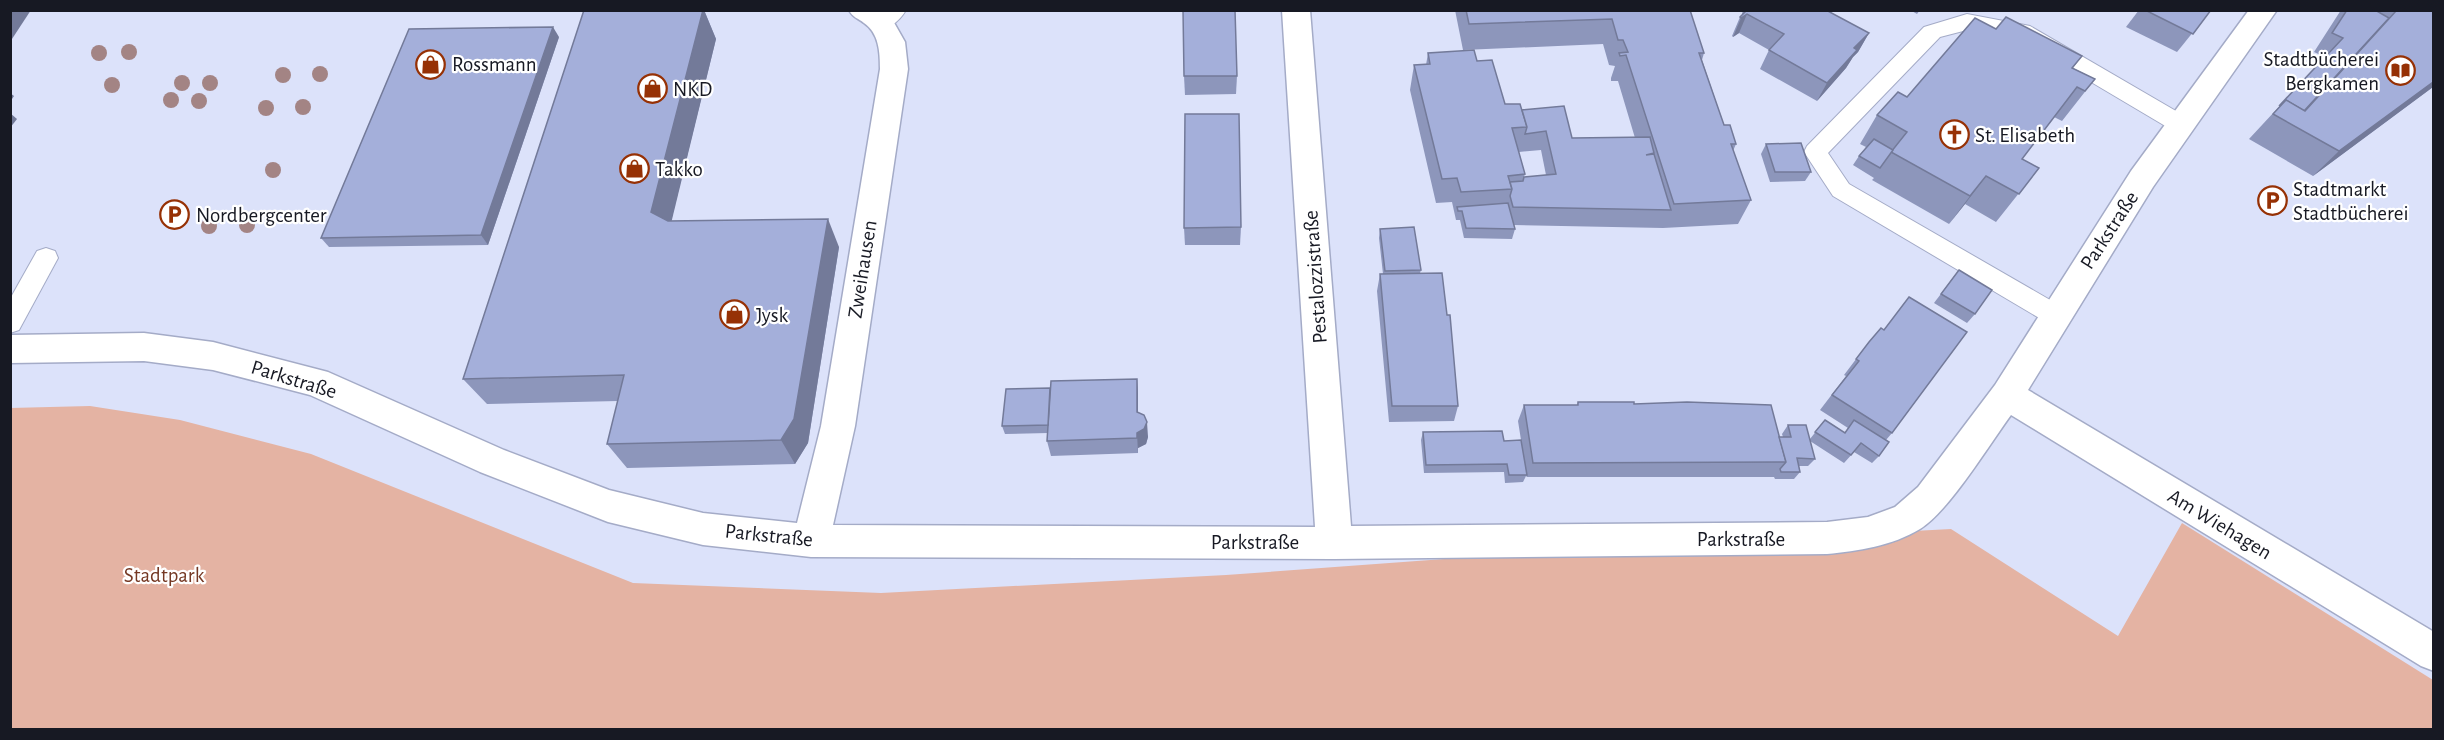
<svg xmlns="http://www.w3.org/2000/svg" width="2444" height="740" font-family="'Alegreya Sans',sans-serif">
	<rect width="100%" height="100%" fill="#dce2fa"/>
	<path fill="#e4b3a3" d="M90,406L180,420L311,454L633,583L881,593L1226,575L1595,548L1951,529L2118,636L2182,523L2433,680V729H11L10,408Z"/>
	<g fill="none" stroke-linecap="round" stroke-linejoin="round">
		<defs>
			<g id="lane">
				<path d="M882,10H906C899,22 888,31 874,27L871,22Z"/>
				<path d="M1967,14L2030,26L2188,118L2191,124L2188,130L2180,132L2172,130L2017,38L1967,30L1940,37L1828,153L1849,184L2064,308L2067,315L2064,322L2055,325L2046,322L1833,196L1804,152L1807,146L1924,27Z"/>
				<path d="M46,248L55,251L58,258L19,330L10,333V299L37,251Z"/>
			</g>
			<path id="street" d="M849,10L888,12L905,42L908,69L855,426L833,525L1315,527L1282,10H1310L1351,526L1827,522L1868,517L1895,507L1918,487L1995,385L2131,171L2249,10H2277L2153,187L2028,390L2434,632V671L2421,666L2011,415C1989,445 1949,511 1920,529C1892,546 1858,551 1827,554L1334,559L811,557L703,545L608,522L480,472L310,395L213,370L144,361L10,363V335L144,333L213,342L328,372L504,450L609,490L703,513L797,523L821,426L880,69C880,52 879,33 864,23C858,18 853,18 849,10Z"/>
		</defs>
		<use href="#lane" stroke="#a4abc7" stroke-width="2"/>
		<use href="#street" stroke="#a4abc7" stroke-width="3"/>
		<use href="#lane" fill="#fff" fill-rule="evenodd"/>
		<use href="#street" fill="#fff" fill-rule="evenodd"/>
	</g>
	<g fill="#a38484">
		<circle cx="129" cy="52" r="8"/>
		<circle cx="99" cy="53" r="8"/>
		<circle cx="320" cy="74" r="8"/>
		<circle cx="283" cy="75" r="8"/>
		<circle cx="182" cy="83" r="8"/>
		<circle cx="210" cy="83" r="8"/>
		<circle cx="112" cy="85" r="8"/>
		<circle cx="171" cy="100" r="8"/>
		<circle cx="199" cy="101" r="8"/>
		<circle cx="303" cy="107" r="8"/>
		<circle cx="266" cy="108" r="8"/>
		<circle cx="273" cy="170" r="8"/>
		<circle cx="247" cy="225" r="8"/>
		<circle cx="209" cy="226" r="8"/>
	</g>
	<g fill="#8d96bb" fill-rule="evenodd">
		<path d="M584,10H704L716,39L671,221L839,247L808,443L795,464L627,468L607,444L618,401L487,404L463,379Z"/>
		<path d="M1455,10H1690L1704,53L1702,60L1724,125L1736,144L1733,151L1751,200L1738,224L1663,228L1514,225L1515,229L1512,239L1464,238L1460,220H1456L1452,202L1436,203L1410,90L1414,65H1426L1428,53L1477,61L1505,104L1522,110L1572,138H1635L1618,81H1611V78L1615,66L1609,65L1603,44L1463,50ZM1541,150L1546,175L1524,177L1525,174L1519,152Z"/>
		<path d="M1743,10H1830L1832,14L1869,33L1858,52L1853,57L1846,68L1817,101L1760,69L1769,50L1739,33L1733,37L1732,36L1740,17L1743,14H1742Z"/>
		<path d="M1910,10H1920L1917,14Z"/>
		<path d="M2139,10H2211L2177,52L2126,27Z"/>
		<path d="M2341,10H2433V87L2313,176L2249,139L2325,57L2314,52Z"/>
		<path d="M1996,29L2082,56L2073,68L2095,79L2062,121L2054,117L2022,159L2039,168L1996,222L1965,204L1949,224L1872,180L1874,178L1853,165L1859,156L1866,147L1860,144L1877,115L1907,97Z"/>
		<path d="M559,37L488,245L329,247L321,238Z"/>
		<path d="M1184,76H1237L1236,94L1185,95Z"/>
		<path d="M1766,144L1811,172L1805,181L1770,182L1761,154Z"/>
		<path d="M1241,227L1240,245H1185L1184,228Z"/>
		<path d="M1380,229L1421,270L1420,273L1458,406L1454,421L1389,422L1377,291L1380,274H1383L1379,238Z"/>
		<path d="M1959,270L1975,314L1967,323L1934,303Z"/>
		<path d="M1869,342L1892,433L1886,440L1879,456L1872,463L1854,452L1844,463L1810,441L1815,459L1808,466H1799L1800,472L1794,479H1775L1774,477H1527L1526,476L1523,482L1505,483L1504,472L1424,473L1421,440L1423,432L1504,441L1521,440L1518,421L1524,405H1577L1578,402L1634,404L1779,437H1783L1782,434L1788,425L1810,439L1825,420L1844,433L1848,428L1820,410L1846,376L1844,375Z"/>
		<path d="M1137,379L1138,394V412L1148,437L1146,444L1138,448V453L1051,456L1047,441L1048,433L1005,434L1002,426L1050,388Z"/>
	</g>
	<g fill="#737a99">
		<path d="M10,10H31L10,42Z"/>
		<path d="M703,10H704L716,39L667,240L651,212Z"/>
		<path d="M1747,14L1739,33L1733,37L1741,18Z"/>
		<path d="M553,27L559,37L488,245L481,235Z"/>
		<path d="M1869,33L1858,52L1853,57L1846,68L1817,101L1827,83L1854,48Z"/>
		<path d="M2433,82V87L2313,176L2339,151Z"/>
		<path d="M10,93L14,96L10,102Z"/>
		<path d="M10,113L17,119L10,128Z"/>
		<path d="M1986,176L1965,204L1949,224L1970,196Z"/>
		<path d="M828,219L839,247L808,443L795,464L781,440Z"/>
		<path d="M1137,379L1138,394V427L1137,412Z"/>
		<path d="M1147,422L1148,437L1146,444L1138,448V453L1137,433Z"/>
	</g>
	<g fill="#a4afda" stroke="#737a99" stroke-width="1.5">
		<path d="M584,10H703L651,212L668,221L828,219L794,419L781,440L607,444L624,375L463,379Z"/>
		<path d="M1183,10H1235L1237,76H1184Z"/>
		<path d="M1466,10H1690L1704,53H1699L1724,125H1730L1736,144H1731L1751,200L1674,204L1626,55L1620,56L1619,53L1628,52L1623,40H1618L1612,19L1469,24Z"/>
		<path d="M1747,10H1826L1869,33L1854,48L1857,50L1827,83L1769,50L1784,34L1747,14L1741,18L1740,17Z"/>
		<path d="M2145,10H2211L2193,34Z"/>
		<path d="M2347,10H2375L2389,18L2304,111L2286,100L2279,106L2343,38L2332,33Z"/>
		<path d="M2395,10H2433V82L2339,151L2273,114L2286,100L2305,111L2396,11Z"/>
		<path d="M2006,17L2082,56L2072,68L2095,79L2085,91L2077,87L2022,159L2039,168L2019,194L1986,176L1970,196L1891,152L1907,132L1877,115L1898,92L1907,97L1975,18L1996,29Z"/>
		<path d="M553,27L481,235L321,238L409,29Z"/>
		<path d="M1474,50L1477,61L1492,60L1505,104H1520L1527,127L1512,128L1525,174L1508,176L1512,189L1461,192L1457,178L1442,179L1414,65L1430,64L1428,53Z"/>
		<path d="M1564,106L1572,138L1650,137L1654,153L1646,155L1654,154L1671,210L1513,207L1510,196L1512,189L1510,182L1523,181L1524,177L1556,174L1546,131L1525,134L1527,127L1522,110Z"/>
		<path d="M1185,114H1239L1241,227L1184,228Z"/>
		<path d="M1874,139L1893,150L1880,168L1859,156Z"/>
		<path d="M1801,143L1811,172H1775L1766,144Z"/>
		<path d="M1508,203L1515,229L1466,228L1462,211H1458L1457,207Z"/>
		<path d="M1414,227L1421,270L1385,271L1380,229Z"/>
		<path d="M1959,270L1992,290L1975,314L1941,294Z"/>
		<path d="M1442,273L1447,315H1450L1458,406H1392L1380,274Z"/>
		<path d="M1909,297L1967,332L1892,433L1832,395L1859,361L1856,359L1869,342L1881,328L1884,330Z"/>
		<path d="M1137,379V412L1144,415L1147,422L1144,429L1137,433V438L1047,441L1051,381Z"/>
		<path d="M1050,388L1048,425L1002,426L1006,389Z"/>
		<path d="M1578,402H1634V404L1687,402L1771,405L1786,462L1533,463L1524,405H1578Z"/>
		<path d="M1825,420L1845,433L1854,420L1889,442L1879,456L1861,443L1851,455L1815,432Z"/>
		<path d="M1788,425H1806L1815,459L1797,458L1800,472H1781L1780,469L1786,462L1779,437H1791Z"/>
		<path d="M1502,431L1504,441L1521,440L1527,475H1509L1507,464L1426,465L1423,432Z"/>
	</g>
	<defs>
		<symbol id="shop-ring" viewBox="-11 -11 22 22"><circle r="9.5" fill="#fff" stroke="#963105" stroke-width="1.5"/><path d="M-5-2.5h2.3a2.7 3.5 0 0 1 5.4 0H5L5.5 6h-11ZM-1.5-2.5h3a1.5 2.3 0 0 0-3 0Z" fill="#963105"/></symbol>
		<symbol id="library-ring" viewBox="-11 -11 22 22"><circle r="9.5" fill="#fff" stroke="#963105" stroke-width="1.5"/><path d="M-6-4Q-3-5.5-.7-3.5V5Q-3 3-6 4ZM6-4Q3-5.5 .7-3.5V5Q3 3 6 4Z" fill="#963105"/></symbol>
		<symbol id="church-ring" viewBox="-11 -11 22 22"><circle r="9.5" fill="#fff" stroke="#963105" stroke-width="1.5"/><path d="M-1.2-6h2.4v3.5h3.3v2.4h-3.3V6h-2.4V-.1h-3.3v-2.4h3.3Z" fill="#963105"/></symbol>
		<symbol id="parking-ring" viewBox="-11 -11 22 22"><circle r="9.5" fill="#fff" stroke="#963105" stroke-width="1.5"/><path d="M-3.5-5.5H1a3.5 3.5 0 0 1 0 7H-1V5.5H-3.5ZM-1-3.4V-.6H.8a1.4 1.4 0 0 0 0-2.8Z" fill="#963105"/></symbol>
	</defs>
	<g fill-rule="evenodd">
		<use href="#shop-ring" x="414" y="48" width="33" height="33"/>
		<use href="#library-ring" x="2384" y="54" width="33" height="33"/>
		<use href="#shop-ring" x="636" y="72" width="33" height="33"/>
		<use href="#church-ring" x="1938" y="118" width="33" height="33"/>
		<use href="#shop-ring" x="618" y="152" width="33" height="33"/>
		<use href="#parking-ring" x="2256" y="184" width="33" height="33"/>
		<use href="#parking-ring" x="158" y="198" width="33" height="33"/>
		<use href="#shop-ring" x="718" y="298" width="33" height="33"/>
	</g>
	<g text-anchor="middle" stroke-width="4.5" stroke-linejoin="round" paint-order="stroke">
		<g font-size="21" fill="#171923" stroke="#fff" text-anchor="start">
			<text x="2379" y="66" text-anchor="end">Stadtbücherei<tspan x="2379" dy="24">Bergkamen</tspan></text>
			<text x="452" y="71">Rossmann</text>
			<text x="673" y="96">NKD</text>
			<text x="1975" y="142">St. Elisabeth</text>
			<text x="655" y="176">Takko</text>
			<text x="2293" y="196">Stadtmarkt<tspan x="2293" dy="24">Stadtbücherei</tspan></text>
			<text x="196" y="222">Nordbergcenter</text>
			<text x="756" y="322">Jysk</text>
		</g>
		<g font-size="21" fill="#171923" stroke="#fff">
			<text transform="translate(2109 230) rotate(-57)" y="7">Parkstraße</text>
			<text transform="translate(862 269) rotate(-81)" y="7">Zweihausen</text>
			<text transform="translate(1315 277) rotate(-94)" y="7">Pestalozzistraße</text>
			<text transform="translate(294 379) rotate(17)" y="7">Parkstraße</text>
			<text transform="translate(2220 524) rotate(31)" y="7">Am Wiehagen</text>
			<text transform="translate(769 535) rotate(6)" y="7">Parkstraße</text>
			<text x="1741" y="546">Parkstraße</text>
			<text x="1255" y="549">Parkstraße</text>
		</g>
		<g font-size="21" fill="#753823" stroke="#fff">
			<text x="164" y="582">Stadtpark</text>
		</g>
	</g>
	<rect width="2444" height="740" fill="none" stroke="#171923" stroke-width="24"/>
</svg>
